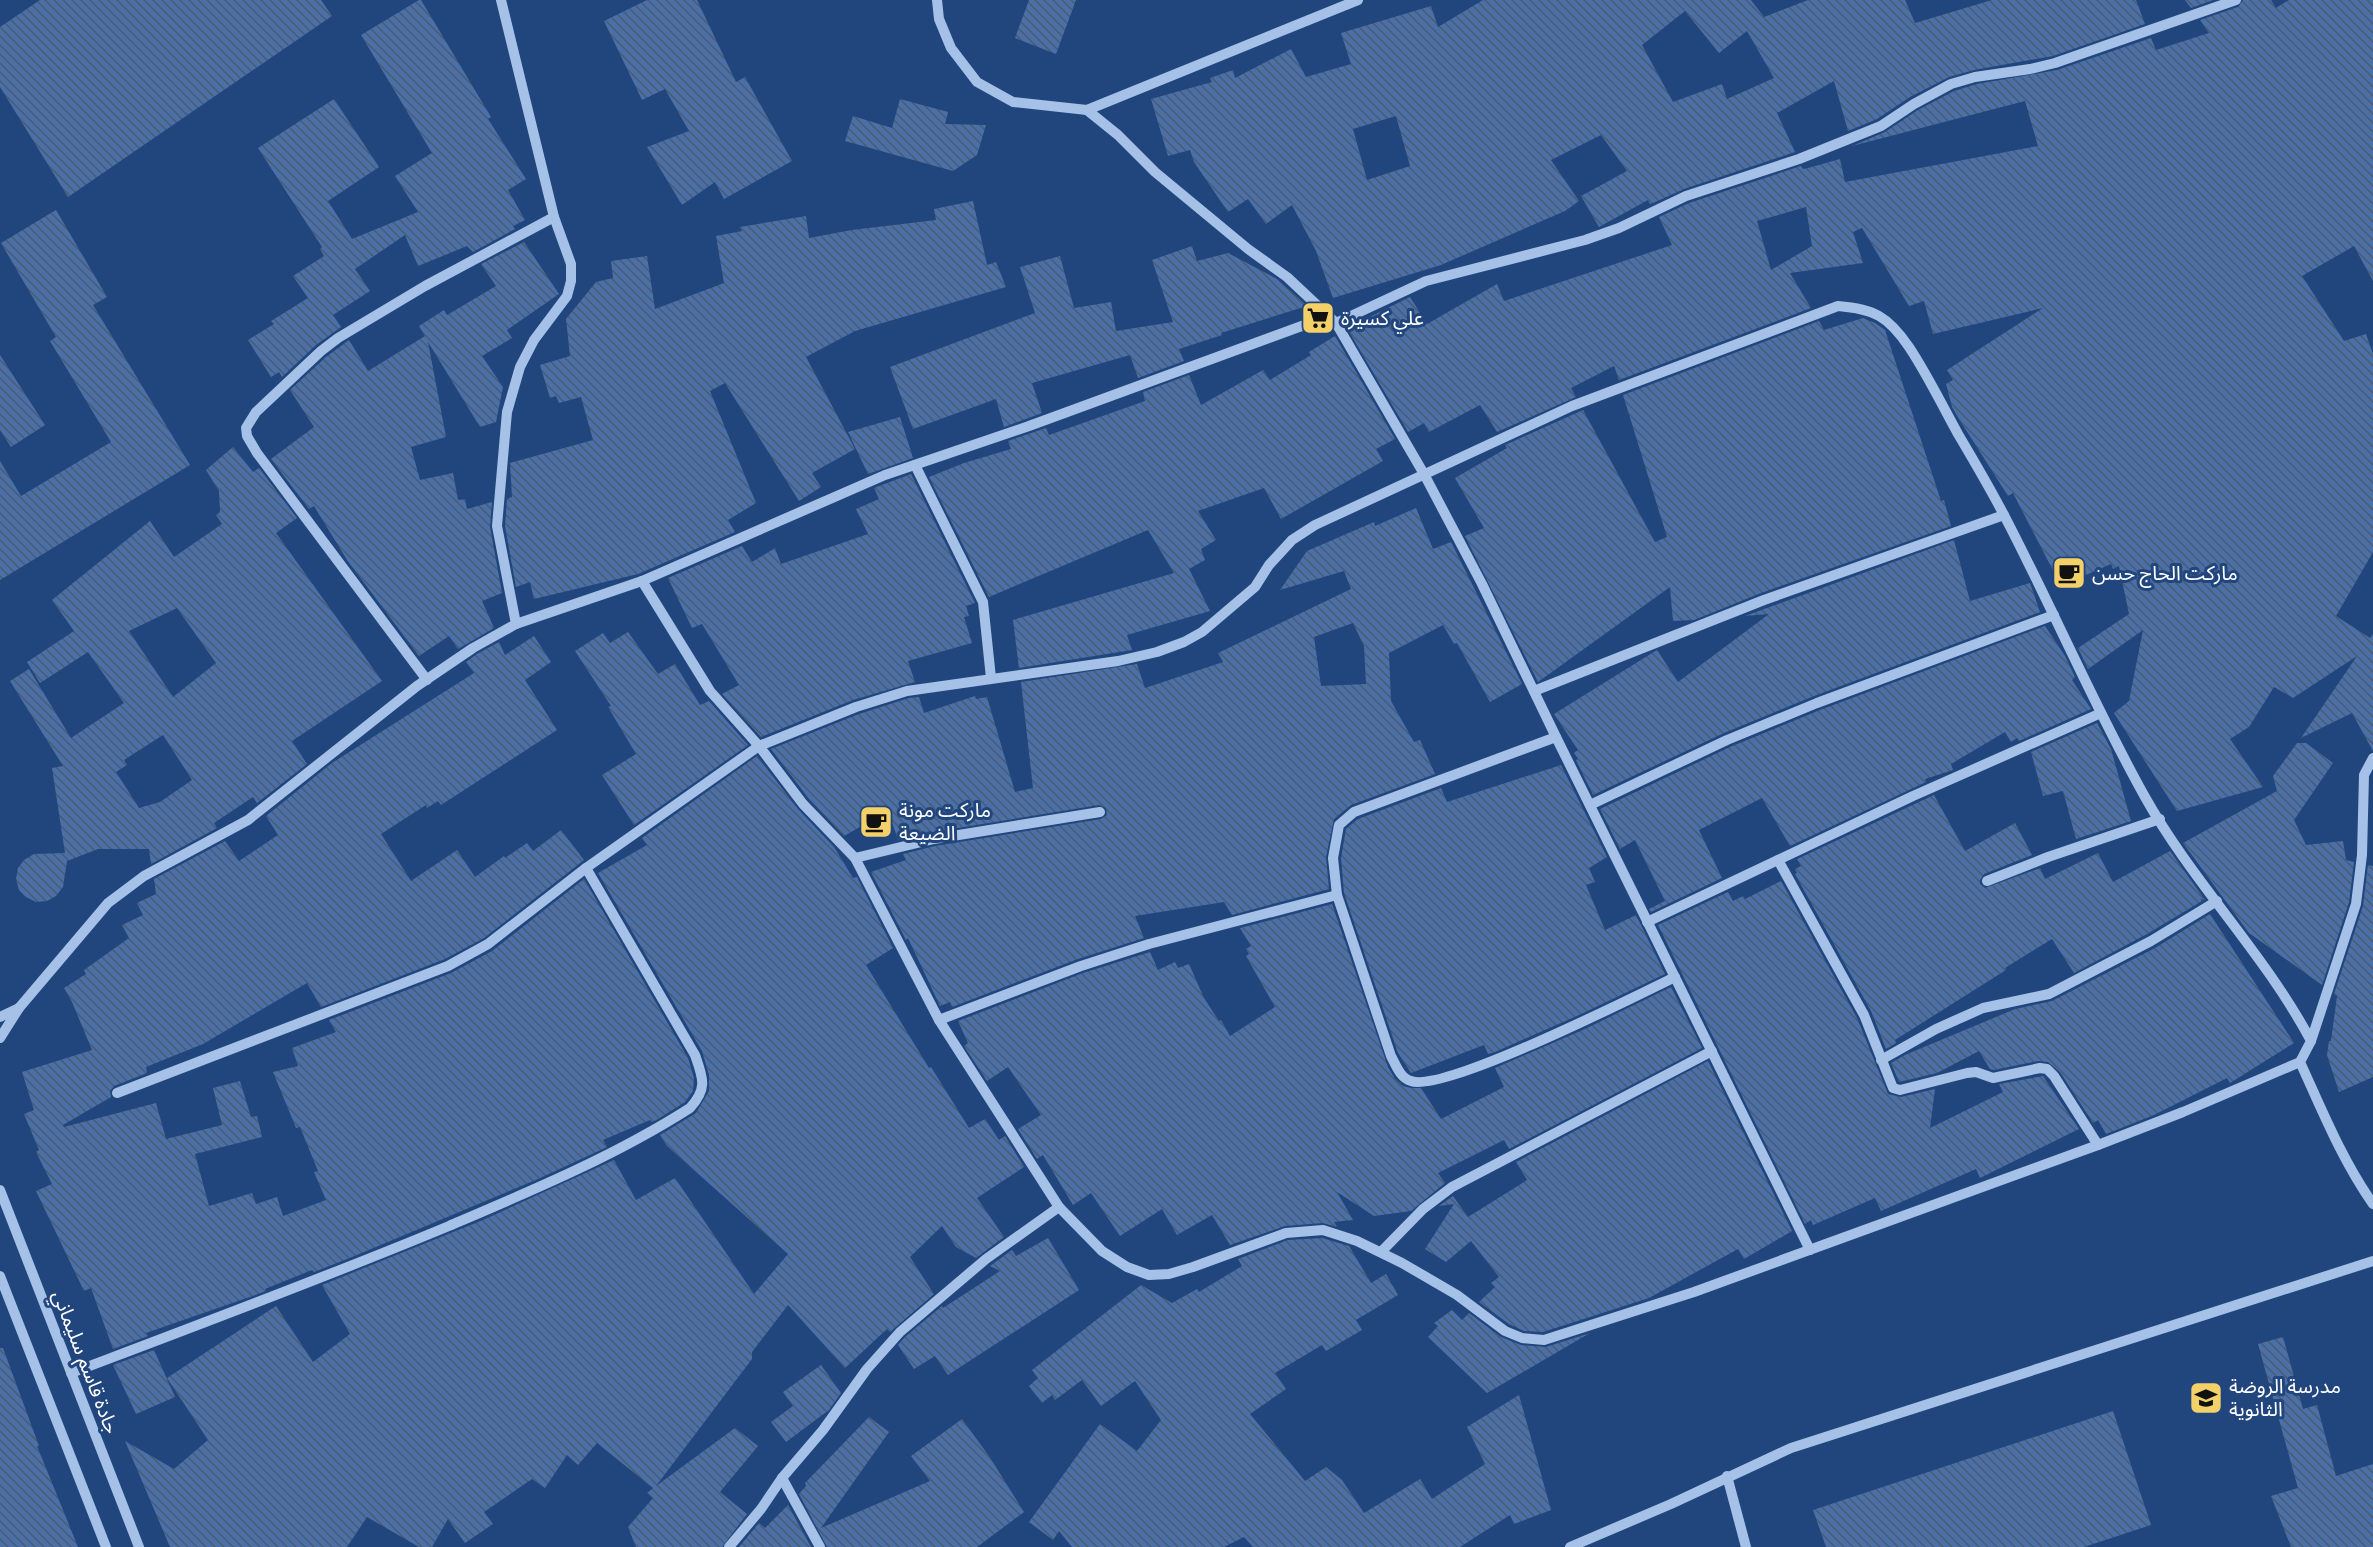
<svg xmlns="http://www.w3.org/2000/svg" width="2373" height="1547" font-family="Manrope,'Noto Sans Arabic',sans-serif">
	<defs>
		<pattern id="building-back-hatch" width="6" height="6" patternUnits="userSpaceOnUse" patternTransform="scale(1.5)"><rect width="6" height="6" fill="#4a70a7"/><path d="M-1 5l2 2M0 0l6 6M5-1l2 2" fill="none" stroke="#4b5a70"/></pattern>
	</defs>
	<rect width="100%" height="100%" fill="#21467e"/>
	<g fill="url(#building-back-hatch)" fill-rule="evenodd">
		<path d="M40,0H321L332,16L68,197L0,87V27Z"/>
		<path d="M419,0H421L491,117L488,119L526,179L508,190L525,220L513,226L515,229L473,252L467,246L418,266L405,235L355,269L370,291L333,315L341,327L316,345L282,377L279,372L271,377L248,340L274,324L271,321L308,298L293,276L324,256L320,249L322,247L258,148L334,99L379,167L328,201L352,239L418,212L395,176L432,153L361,35Z"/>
		<path d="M647,0H697L736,82L745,77L792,161L724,199L715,182L682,205L647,147L689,131L665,89L642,100L604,21Z"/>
		<path d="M1029,0H1076L1056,54L1015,38Z"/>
		<path d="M1483,0H1751L1764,17L1808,0H1905L1915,23L1992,0H2136L2145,24L2053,56L1974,70L1949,77L1910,97L1877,119L1848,131L1834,81L1777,113L1795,152L1684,189L1653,203L1650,204L1648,200L1599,227L1581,196L1627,171L1601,135L1551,160L1579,201L1565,211L1441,265L1333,298L1316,251L1292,205L1266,224L1248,199L1228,212L1194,162L1190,150L1168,156L1151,99L1212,82L1210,78L1233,70L1235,78L1291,49L1306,77L1351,64L1341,33L1431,6L1438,27ZM1685,11L1719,53L1747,31L1774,78L1727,99L1722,84L1673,102L1642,45ZM1396,116L1410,166L1367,180L1353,129Z"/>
		<path d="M2185,0H2213L2191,8Z"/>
		<path d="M2243,0H2271L2276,8L2289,0H2373V281L2354,246L2302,276L2344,341L2366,334L2373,354V552L2336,616L2370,638L2373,634V751L2352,713L2301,738L2357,656L2293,698L2274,687L2249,727L2230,739L2263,787L2177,811L2114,713L2129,701L2143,630L2088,669L2078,648L2129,614L2119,566L2113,569L2111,564L2061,586L2013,493L2008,496L1959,419L1952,407L1946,384L1953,380L1947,370L2043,308L1933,334L1924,301L1909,306L1862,228L1853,232L1863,263L1790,273L1811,308L1619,380L1614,366L1571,388L1576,397L1497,432L1480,405L1429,432L1424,423L1408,432L1347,328L1410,297L1427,324L1497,284L1504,301L1672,245L1659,217L1689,203L1801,166L1803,169L1808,168L1840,159L1845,182L2038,146L2025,101L1852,146L1885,132L1918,110L1954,91L1977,84L2057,70L2151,38L2156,50L2209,33L2200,20L2238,7ZM1806,207L1812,246L1771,270L1757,221Z"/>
		<path d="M900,99L948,112L945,124L986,125L977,155L953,171L845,141L853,116L892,128Z"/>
		<path d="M973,201L987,265L996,262L1006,287L855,331L806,357L855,449L812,473L821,487L799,501L725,383L710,391L756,503L728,520L735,532L638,574L534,599L530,582L516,587L505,526L507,499L512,497L510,463L593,440L581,397L559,403L556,396L550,398L540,365L570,356L566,319L596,282L613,278L611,261L647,256L655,309L724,283L716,236L742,231L740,227L806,216L809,238L852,230L936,220L934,209Z"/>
		<path d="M56,210L107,297L93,305L190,465L0,580V461L21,496L111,442L50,341L56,337L1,243Z"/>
		<path d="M524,242L559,294L507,330L512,338L482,356L503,387L496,422L480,427L428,342L446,437L411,447L420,480L453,473L458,500L465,499L467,509L492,502L490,527L502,593L482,601L494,628L458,649L449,636L419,656L347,560L314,506L309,509L271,459L314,427L290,390L326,357L349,340L368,371L425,336L419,326L444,310L447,315L496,286L481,264Z"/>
		<path d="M1192,246L1197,261L1228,253L1277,279L1307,306L1221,333L1222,335L1179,349L1184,361L1138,378L1130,355L1032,383L1042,413L1004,427L996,399L913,429L890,367L1035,313L1020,267L1060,256L1074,308L1111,302L1116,331L1173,322L1152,260Z"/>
		<path d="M1863,318L1875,323L1885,330L1941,501L1944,500L1951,526L1761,593L1694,620L1673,621L1670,587L1538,682L1465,536L1484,528L1455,478L1507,448L1505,445L1583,410L1655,542L1667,537L1623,395L1819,321L1824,330Z"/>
		<path d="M1335,336L1395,439L1376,449L1383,461L1281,519L1264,488L1198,511L1216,540L1201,549L1205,560L1189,569L1210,611L1127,635L1132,650L1019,668L1013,620L1174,573L1148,530L989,597L929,477L964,463L1011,449L1008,441L1046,428L1049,435L1145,401L1143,392L1189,375L1201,405L1263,370L1270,380L1311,355L1309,352Z"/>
		<path d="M0,355L45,425L11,447L0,430Z"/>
		<path d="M900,417L913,458L868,474L848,432Z"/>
		<path d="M233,447L253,472L259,468L297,518L276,533L382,681L292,741L307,764L257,803L253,797L214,823L217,828L151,864L149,849H98L67,861L63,887L56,896L47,901L36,902L26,897L19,890L16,879L18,868L24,860L34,854L65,853L52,768L63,766L10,681L29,669L71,738L124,703L88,652L40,683L27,662L74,631L52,600L150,521L174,557L222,524L216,515L220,512L219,491L206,470ZM177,608L216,663L173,697L129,631ZM163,735L192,780L160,802L139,808L116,772L127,765L124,760Z"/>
		<path d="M911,474L975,603L966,606L969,616L964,617L972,643L908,661L915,682L853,700L761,737L722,694L739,685L702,624L692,628L668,578L742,546L752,562L775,548L781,564L868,534L856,509L879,499L874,488Z"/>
		<path d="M1416,508L1433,549L1451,542L1522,684L1490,702L1457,643L1454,644L1443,625L1389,653L1391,701L1414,742L1420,740L1435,774L1351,805L1334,819L1326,857L1329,889L1232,915L1224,902L1135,916L1144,938L1078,959L952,1007L950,1002L940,1006L908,938L906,940L871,872L906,860L903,854L935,846L1101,819L1107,815L1106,808L1099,805L933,832L898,840L888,811L844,836L809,799L771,749L859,714L909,698L919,697L924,713L975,696L976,699L987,697L1015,792L1033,788L1021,682L1137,664L1145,688L1223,662L1218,653L1351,589L1344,571L1280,590L1307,551L1374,522L1375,526ZM1353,623L1364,646L1366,684L1321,686L1314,637Z"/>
		<path d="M1954,540L1970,601L2030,583L2040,612L1814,696L1724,733L1593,795L1576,760L1578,759L1574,753L1578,750L1554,714L1657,650L1678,682L1769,614L1745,616Z"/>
		<path d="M2045,626L2065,656L2075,677L2072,680L2091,709L2019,741L2017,738L2011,742L2005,732L1951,764L1953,770L1925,779L1926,782L1790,846L1762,798L1699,830L1722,878L1651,912L1649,909L1665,901L1635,840L1620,849L1600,809L1730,747L1820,710Z"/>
		<path d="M628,632L658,674L675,664L700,705L709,701L748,745L634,825L602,775L636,754L608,707L611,706L575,651L603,633L610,643Z"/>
		<path d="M534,636L551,662L525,680L557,730L441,805L438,801L427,808L426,805L381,834L411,881L457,850L475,877L504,856L505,858L527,843L533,851L561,830L584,860L484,938L445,959L321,1007L307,983L203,1044L146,1067L147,1073L114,1086L110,1091L111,1097L63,1125L64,1127L156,1103L166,1139L222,1125L213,1088L240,1081L251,1117L257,1116L262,1137L195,1154L209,1206L252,1193L256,1204L277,1197L283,1216L326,1200L314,1172L318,1171L300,1127L296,1128L273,1072L298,1066L292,1048L336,1032L329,1020L451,973L492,951L584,879L688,1058L694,1078L693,1091L685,1102L658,1119L652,1122L650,1120L603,1140L607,1147L538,1179L352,1257L314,1272L312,1270L265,1289L266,1291L258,1294L146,1333L148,1336L113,1349L91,1288L84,1291L36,1191L52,1184L36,1152L39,1150L24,1114L34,1110L22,1072L92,1050L72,1002L64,988L86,974L84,970L129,938L122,925L143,915L137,903L156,894L154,879L225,841L239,861L278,835L266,816L332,763L474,673L466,662L477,654L499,642L505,655Z"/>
		<path d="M2097,723L2111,749L2131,821L2076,839L2063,791L2043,796L2031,752Z"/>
		<path d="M2297,743H2306L2333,763L2294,820L2306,845L2343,841L2346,860L2354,862L2349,902L2322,985L2249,933L2183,843L2277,791L2273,776Z"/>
		<path d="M757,756L798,809L834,847L853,878L857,877L893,948L866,965L929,1068L931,1067L969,1128L985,1119L999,1140L1005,1136L1024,1167L977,1198L1004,1237L976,1258L956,1247L942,1226L910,1257L934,1294L890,1332L887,1329L845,1368L788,1305L752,1352V1359L656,1486L735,1428L758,1446L720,1492L747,1514L722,1547H636L628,1527L653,1498L647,1493L653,1488L597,1443L578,1465L567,1455L545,1488L532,1479L484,1512L493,1524L465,1543L448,1519L432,1547H419L367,1517L347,1547H170L125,1441L174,1469L208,1440L167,1378L276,1306L313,1362L350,1334L322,1285L483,1220L614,1160L636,1200L675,1178L754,1294L788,1254L667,1146L660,1135L696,1113L709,1091V1075L702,1051L598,873L647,845L642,838Z"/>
		<path d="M1561,765L1607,857L1589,868L1595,882L1586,885L1605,930L1636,915L1665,974L1579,1015L1495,1052L1488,1054L1484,1045L1411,1073L1398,1053L1344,893L1341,858L1346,829L1358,819L1441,788L1447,802Z"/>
		<path d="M1934,795L1965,851L2015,823L2032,855L1984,874L1980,880V884L1985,888L2040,868L2045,879L2098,853L2113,882L2170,851L2205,900L2200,899L2202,901L2147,934L2074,973L2052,939L2005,968L2006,970L1895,1040L1896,1043L1886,1049L1871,1011L1795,874L1797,873L1795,869L1801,866L1797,859Z"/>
		<path d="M2368,865L2373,866V1077L2339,1092L2327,1055L2329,1041H2331L2337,996L2334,994L2363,906Z"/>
		<path d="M1781,881L1857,1018L1888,1094L1901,1097L1935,1089L1930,1128L2003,1092L1999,1084L2043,1076L2079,1129L1980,1178L1976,1169L1881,1211L1875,1198L1813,1225L1811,1220L1805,1224L1658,925L1728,892L1733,901L1743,896L1745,899Z"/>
		<path d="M1332,904L1388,1067L1395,1079L1403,1086L1411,1088H1421L1441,1119L1504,1087L1495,1068L1585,1029L1671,987L1702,1048L1509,1149L1504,1140L1438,1173L1445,1183L1411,1211L1374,1216L1337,1192L1353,1220L1334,1222L1337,1227L1323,1223L1285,1226L1230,1245L1212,1215L1177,1235L1162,1209L1120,1236L1091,1193L1073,1205L1043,1155L1037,1159L1018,1129L1041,1115L1008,1067L987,1081L964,1046L968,1043L958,1021L1083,973L1150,952L1158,970L1175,962L1178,968L1189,964L1204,998L1219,1021L1221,1020L1230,1036L1275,1007L1246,956L1249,954L1246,949L1251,946L1240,928Z"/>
		<path d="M2210,914L2294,1043L2230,1083L2227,1078L2154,1115L2106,1134L2098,1120L2093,1123L2060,1072L2048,1062L2038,1061L1994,1070L1990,1069L1979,1051L1937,1073L1899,1082L1891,1063L1905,1055L2015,1009L2052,1001L2155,948Z"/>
		<path d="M1708,1061L1792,1231L1744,1259L1738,1249L1649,1298L1543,1332L1524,1331L1509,1324L1479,1302L1495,1287L1491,1283L1499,1277L1471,1241L1446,1262L1425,1249L1454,1204L1439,1206L1453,1196L1468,1217L1527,1180L1516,1162Z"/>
		<path d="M1048,1238L1079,1290L948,1375L935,1356L914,1369L898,1345L905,1337L942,1306L943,1308L1000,1271L990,1266L1012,1250L1016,1256Z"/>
		<path d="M1322,1238L1349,1246L1371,1283L1386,1274L1398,1295L1356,1320L1362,1330L1326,1351L1322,1345L1275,1373L1286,1389L1250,1414L1305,1481L1326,1467L1342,1480L1364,1513L1420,1479L1432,1499L1485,1464L1467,1427L1519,1395L1551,1510L1514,1524L1510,1515L1460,1547H1253L1244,1537L1224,1547H1072L1059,1531L1053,1540L1029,1522L1100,1424L1137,1451L1161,1420L1135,1381L1101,1406L1082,1380L1055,1400L1052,1395L1042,1403L1029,1386L1038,1378L1032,1370L1141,1285L1172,1303L1197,1289L1199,1292L1242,1266L1238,1259L1288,1240Z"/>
		<path d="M1452,1310L1462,1320L1469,1313L1501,1337L1521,1345L1546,1347L1590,1333L1487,1393L1428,1337L1438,1326L1434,1323Z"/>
		<path d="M2283,1337L2303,1409L2317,1405L2336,1476L2373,1464V1547H2291L2271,1496L2298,1488L2258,1344Z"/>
		<path d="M0,1348H3L39,1446H37L78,1547H0Z"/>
		<path d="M154,1350L175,1397L136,1414L113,1365Z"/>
		<path d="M821,1365L841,1393L829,1410L786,1442L771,1422L793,1406L783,1392Z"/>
		<path d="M2113,1411L2151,1525L2084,1547H1826L1813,1510Z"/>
		<path d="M869,1417L889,1432L821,1528L930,1481L911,1456L962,1419L989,1456L1024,1512L977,1547H827L799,1494L806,1486L805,1483Z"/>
		<path d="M788,1505L811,1547H739L759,1523L765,1528Z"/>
	</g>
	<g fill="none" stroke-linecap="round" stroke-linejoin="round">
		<g stroke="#a6c1e7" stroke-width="10">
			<path d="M501,0L554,217L571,264V281L567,296L534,340L520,367L507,412L497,526L516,624"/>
			<path d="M937,0L939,19L951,48L977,82L1013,102L1087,110L1358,0"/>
			<path d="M1087,110L1118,135L1155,172L1248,249L1287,277L1336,323L1424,474L1482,584L1556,737L1810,1250"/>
			<path d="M1336,323L1426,281L1585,240L1619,228L1686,196L1799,159L1881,126L1914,104L1951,84L1975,77L2030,69L2055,63L2236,0"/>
			<path d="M915,465L983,602L991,678"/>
			<path d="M642,581L710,691L759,746L803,804L855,858L939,1020L1059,1207L1102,1251L1127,1267L1149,1275L1169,1274L1193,1267L1286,1233L1323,1230L1357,1241L1402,1263L1457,1295L1505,1331L1522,1338L1544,1340L1694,1292L2098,1145L2183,1112L2300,1062"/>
			<path d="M427,680L257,453L247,436L246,428L256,412L321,351L338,338L425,286L554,217"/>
			<path d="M1534,691L1764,600L2004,515"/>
			<path d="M1556,737L1354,812L1339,825L1333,858L1337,895L1391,1056C1396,1065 1400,1078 1411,1081C1444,1093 1634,997 1675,977"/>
			<path d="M1590,805L1727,740L1817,703L2054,615"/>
			<path d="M855,858L934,839L1100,812"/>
			<path d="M1778,860L1864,1015L1893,1088L1900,1090L1967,1073L1976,1072L1993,1078L2040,1068L2047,1069L2054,1076L2098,1145"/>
			<path d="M1987,881L2048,857L2160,819"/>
			<path d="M1647,922L1913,796L2101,713"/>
			<path d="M0,1017L19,1008"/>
			<path d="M939,1020L1081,966L1149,944L1337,895"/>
			<path d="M0,1038L19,1008L108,903L144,876L248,820L417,686L473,648L516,624L642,581L885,475L1029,426L1329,316"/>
			<path d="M2311,1041L2356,904L2362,855L2364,775L2373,758"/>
			<path d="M1881,1060L1936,1029L1983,1008L2049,994L2151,941L2217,901"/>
			<path d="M117,1093L448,966L488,944L586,868L759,746L856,707L907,691L1118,661L1157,652L1184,642L1202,632L1255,587L1269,565L1292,540L1315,525L1572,406L1838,306C1874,309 1888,316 1909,347C1927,374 1942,405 1958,434C1974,461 1990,488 2005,517C2053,609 2094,706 2145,797C2193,883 2265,954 2311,1041L2300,1062C2322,1110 2342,1160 2373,1204"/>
			<path d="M0,1190L139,1547"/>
			<path d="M1381,1252L1423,1209L1452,1187L1712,1051"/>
			<path d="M0,1276L106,1547"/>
			<path d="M71,1373C198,1325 324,1278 449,1226C531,1191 615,1156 690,1108C708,1088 703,1078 695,1055L586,868"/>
			<path d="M1727,1476L1746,1547"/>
			<path d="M782,1478L820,1547"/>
			<path d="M729,1547L761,1509L782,1478L823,1430L867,1369L900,1332L986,1259L1059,1207"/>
			<path d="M1570,1547L1671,1504L1791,1448L2373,1261"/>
		</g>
	</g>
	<defs>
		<symbol id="supermarket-square" viewBox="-11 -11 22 22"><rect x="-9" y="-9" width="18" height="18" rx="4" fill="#f3d068" stroke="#21467e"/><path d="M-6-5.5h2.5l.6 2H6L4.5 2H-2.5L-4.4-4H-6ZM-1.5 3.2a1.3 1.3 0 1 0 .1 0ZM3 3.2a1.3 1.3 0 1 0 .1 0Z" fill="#111"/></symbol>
		<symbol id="cafe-square" viewBox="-11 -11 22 22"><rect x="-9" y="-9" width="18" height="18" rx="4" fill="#f3d068" stroke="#21467e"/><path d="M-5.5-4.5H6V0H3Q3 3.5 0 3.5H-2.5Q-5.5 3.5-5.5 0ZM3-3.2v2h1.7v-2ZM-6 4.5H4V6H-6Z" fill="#111"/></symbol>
		<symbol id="school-square" viewBox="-11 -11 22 22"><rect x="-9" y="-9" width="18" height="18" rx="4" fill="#f3d068" stroke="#21467e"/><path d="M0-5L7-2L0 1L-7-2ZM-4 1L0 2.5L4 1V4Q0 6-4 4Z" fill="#111"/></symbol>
	</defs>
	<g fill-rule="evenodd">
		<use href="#supermarket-square" x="1299" y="299" width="38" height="38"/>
		<use href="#cafe-square" x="2050" y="554" width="38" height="38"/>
		<use href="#cafe-square" x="857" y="803" width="38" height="38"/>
		<use href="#school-square" x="2187" y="1379" width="38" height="38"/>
	</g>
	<g text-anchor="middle" stroke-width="6" stroke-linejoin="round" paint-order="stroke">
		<g font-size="20" fill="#fff" stroke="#21467e" text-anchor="start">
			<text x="1341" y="325">علي كسيرة</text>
			<text x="2092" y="580">ماركت الحاج حسن</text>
			<text x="899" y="817">ماركت مونة<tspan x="899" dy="23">الضيعة</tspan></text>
			<text x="2229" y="1393">مدرسة الروضة<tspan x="2229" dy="23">الثانوية</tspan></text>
		</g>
		<g font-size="20" fill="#fff" stroke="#21467e">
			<text transform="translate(86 1362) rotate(69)" y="7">جادة قاسم سليماني</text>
		</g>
	</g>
</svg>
